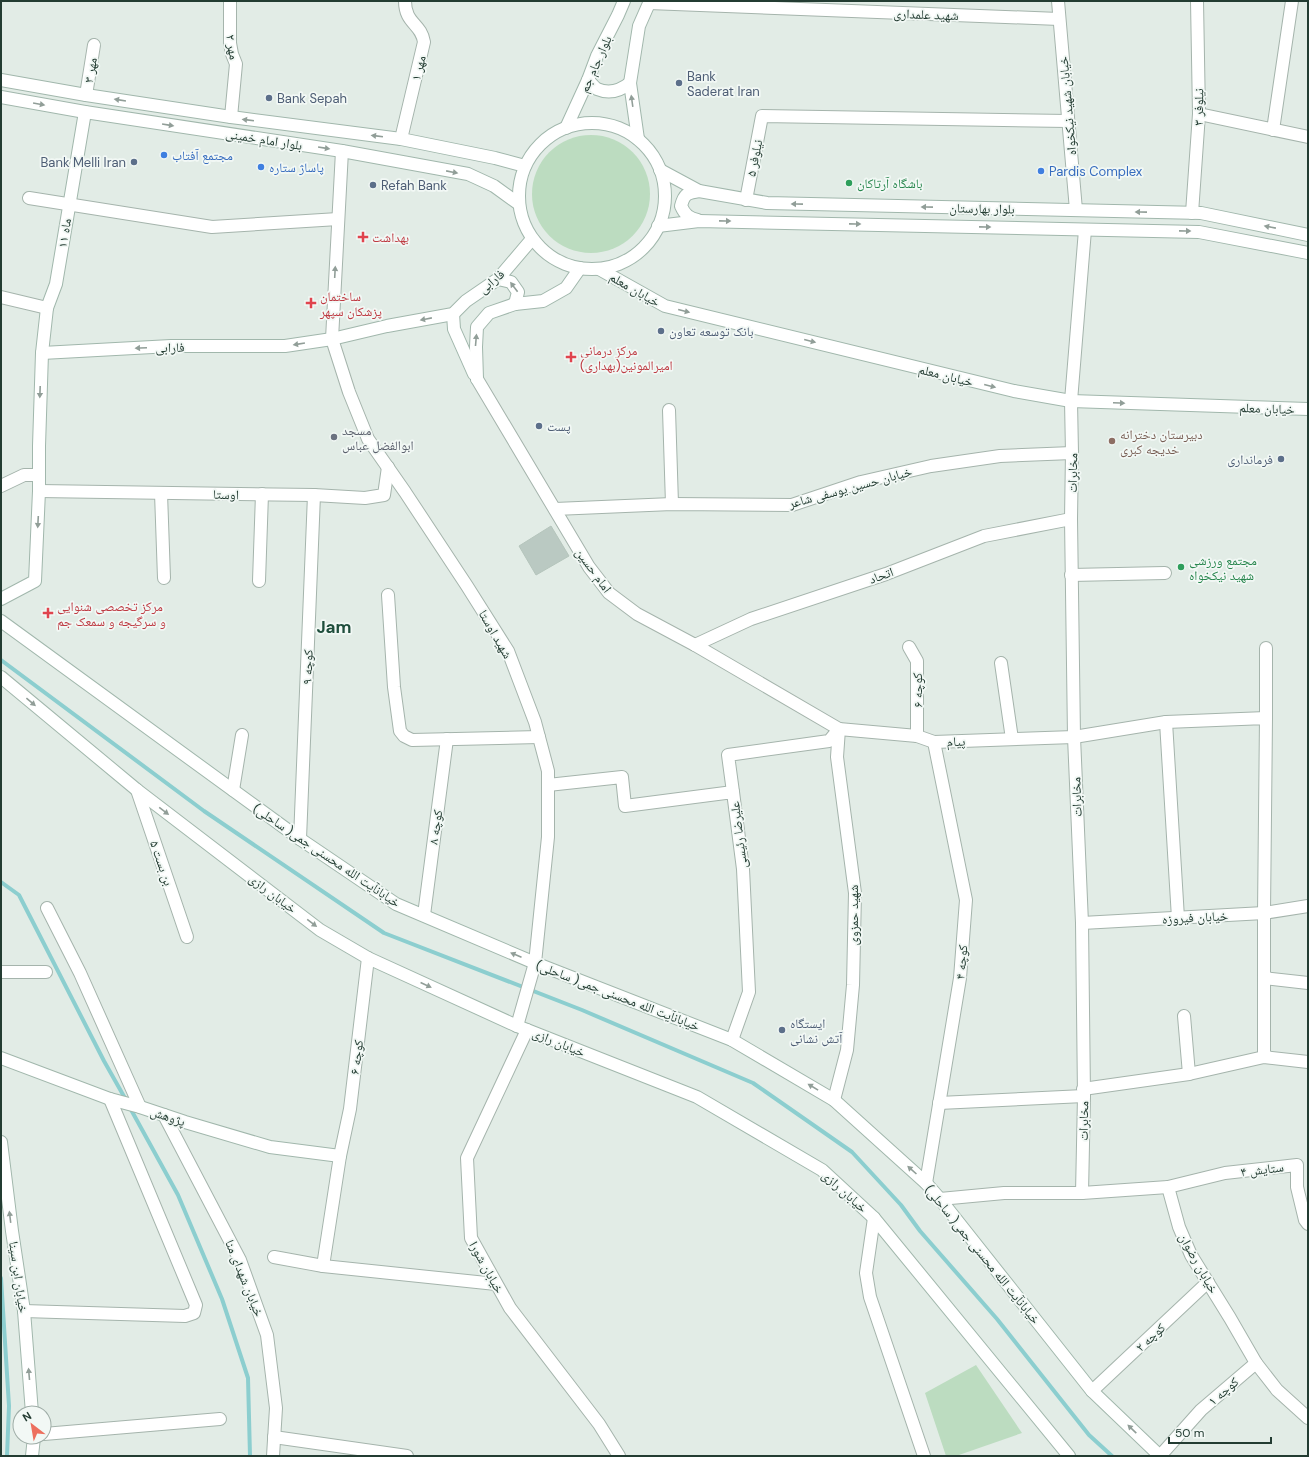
<svg xmlns="http://www.w3.org/2000/svg" width="1309" height="1457" font-family="'DM Sans','Noto Naskh Arabic',sans-serif">
	<rect width="100%" height="100%" fill="#e2ece6"/>
	<g fill="#bcdcc0">
		<circle cx="591" cy="194" r="59"/>
		<path d="M976,1365L1022,1433L956,1456H946L925,1393Z"/>
	</g>
	<g fill="none" stroke-linecap="round" stroke-linejoin="round">
		<g stroke="#8ccecf" stroke-width="4">
			<path d="M1,660L204,811L384,933L582,1010L753,1083L852,1152L901,1205L920,1231L997,1319L1089,1435L1112,1456"/>
			<path d="M1,882L19,895L104,1061L126,1100"/>
			<path d="M129,1106L178,1195L222,1299L248,1378L250,1456"/>
			<path d="M1,1278L9,1406L7,1456"/>
		</g>
	</g>
	<path fill="#bac9c2" stroke="#b5c5bc" d="M551,526L569,556L536,575L519,546Z"/>
	<g fill="none" stroke-linecap="round" stroke-linejoin="round">
		<defs>
			<g id="street">
				<path d="M230,1V43L232,54L236,64L231,117"/>
				<path d="M1058,1L1076,210"/>
				<path d="M649,3L1059,19"/>
				<path d="M86,95L94,45"/>
				<path d="M1199,114L1308,137"/>
				<path d="M1273,130L1292,1"/>
				<path d="M401,139L424,42C421,23 405,24 405,1"/>
				<path d="M342,151L332,339L349,392L368,439L405,492L467,586L508,651L535,722L548,771V837L535,963L517,1026"/>
				<path d="M29,198L212,227L338,219"/>
				<path d="M746,200L762,116L1068,121"/>
				<path d="M1192,213L1199,114L1197,1"/>
				<path d="M1,297L47,308"/>
				<path d="M477,379L589,567L609,593L637,614L695,645L839,729L917,736L934,742L1074,737L1166,722L1266,718L1264,913V1057"/>
				<path d="M669,410L672,504"/>
				<path d="M1,486L24,475H39"/>
				<path d="M39,491L314,495L365,498L384,495L388,467"/>
				<path d="M161,493L164,578"/>
				<path d="M555,509L672,504L792,505L861,482L931,466L1000,456L1072,453"/>
				<path d="M1071,575L1165,573"/>
				<path d="M259,581L262,494"/>
				<path d="M388,595L394,687L400,731L404,736L412,740L539,737"/>
				<path d="M695,645L751,619L886,574L984,536L1071,519"/>
				<path d="M909,647L917,661V736"/>
				<path d="M1266,648V718"/>
				<path d="M1001,663L1012,739"/>
				<path d="M1166,722L1178,918"/>
				<path d="M548,785L622,777L625,806L733,792L743,869L749,992L732,1040"/>
				<path d="M137,790L187,937"/>
				<path d="M233,790L242,735"/>
				<path d="M733,792L728,755L829,741L839,729"/>
				<path d="M300,839L314,495"/>
				<path d="M47,908L80,973L140,1107"/>
				<path d="M424,915L447,739"/>
				<path d="M1082,923L1264,913L1308,906"/>
				<path d="M1,972H46"/>
				<path d="M1264,978L1308,983"/>
				<path d="M1184,1016L1189,1074"/>
				<path d="M527,1030L467,1158L471,1238L510,1308L599,1424L619,1456"/>
				<path d="M1083,1089L1189,1074L1264,1057L1308,1062"/>
				<path d="M834,1100L847,1050L853,985L855,893L837,757L839,729"/>
				<path d="M939,1103L1084,1096"/>
				<path d="M164,1115L240,1260L267,1335L276,1408L273,1456"/>
				<path d="M926,1183L960,978L966,900L934,742"/>
				<path d="M1168,1187L1179,1227L1191,1255L1230,1318L1256,1363L1277,1390L1308,1418"/>
				<path d="M1082,1193L1084,1096L1082,923L1074,737L1071,519L1072,453L1071,401L1085,230"/>
				<path d="M940,1199L1004,1193H1082L1168,1187L1225,1173L1297,1165V1187L1305,1220L1308,1224"/>
				<path d="M874,1218L866,1273L870,1297L924,1456"/>
				<path d="M274,1257L323,1266L496,1284"/>
				<path d="M323,1266L340,1156L350,1109L368,958"/>
				<path d="M24,1311L185,1316L194,1313L196,1305L110,1099"/>
				<path d="M1092,1391L1208,1282"/>
				<path d="M44,1434L220,1419"/>
				<path d="M274,1437L407,1456"/>
				<path d="M1160,1456L1201,1410L1256,1363"/>
			</g>
			<g id="secondary">
				<path d="M1,80L86,95L231,117L401,139L495,158L525,166"/>
				<path d="M588,80C590,82 594,87 597,89C609,94 620,91 630,83"/>
				<path d="M1,97L85,112L342,151L468,174L494,186L519,204"/>
				<circle cx="592" cy="196" r="73"/>
				<path d="M566,128L588,80L597,56L618,15L624,1"/>
				<path d="M638,139L630,83L639,26L650,1"/>
				<path d="M660,170L699,191L767,203L1201,213L1308,235"/>
				<path d="M698,220C689,218 685,215 681,206C684,194 687,193 699,191"/>
				<path d="M658,226L699,221L1199,232L1308,253"/>
				<path d="M599,269L665,306L1014,391L1071,401L1308,409"/>
				<path d="M498,279L511,282L518,292L515,304"/>
				<path d="M453,314L454,329L474,374"/>
				<path d="M42,353L171,346H285L332,339L387,326L453,314L466,301L498,279L532,239"/>
				<path d="M477,379L476,347L477,327L489,313L515,304L543,301L566,288L580,268"/>
				<path d="M1,599L35,581L39,491V446L42,353L47,308L56,284L85,112"/>
				<path d="M1,621L300,839L396,904L535,963L732,1040L834,1100L926,1183L940,1199L1092,1391L1160,1456"/>
				<path d="M1,677L137,790L320,930L368,958L517,1026L697,1097L822,1170L874,1218L1069,1456"/>
				<path d="M1,1058L110,1099L140,1107L185,1122L270,1147L340,1156"/>
				<path d="M1,1142L12,1231L24,1311L32,1413"/>
				<path d="M32,1456L34,1437"/>
			</g>
		</defs>
		<use href="#street" stroke="#a5b4ac" stroke-width="14"/>
		<use href="#secondary" stroke="#a1b7ac" stroke-width="14"/>
		<use href="#street" stroke="#fff" stroke-width="12"/>
		<use href="#secondary" stroke="#fff" stroke-width="12"/>
	</g>
	<defs><path id="oneway-solid" d="M-6-.8H1V-3.2L6.5 0L1 3.2V.8H-6Z"/></defs>
	<g fill="#919e98">
		<use href="#oneway-solid" transform="translate(120 100) rotate(-171)"/>
		<use href="#oneway-solid" transform="translate(632 101) rotate(-98)"/>
		<use href="#oneway-solid" transform="translate(39 104) rotate(10)"/>
		<use href="#oneway-solid" transform="translate(248 120) rotate(-173)"/>
		<use href="#oneway-solid" transform="translate(168 125) rotate(9)"/>
		<use href="#oneway-solid" transform="translate(377 136) rotate(-173)"/>
		<use href="#oneway-solid" transform="translate(324 148) rotate(9)"/>
		<use href="#oneway-solid" transform="translate(452 172) rotate(11)"/>
		<use href="#oneway-solid" transform="translate(797 204) rotate(-179)"/>
		<use href="#oneway-solid" transform="translate(927 207) rotate(-179)"/>
		<use href="#oneway-solid" transform="translate(1141 212) rotate(-179)"/>
		<use href="#oneway-solid" transform="translate(725 221) rotate(1)"/>
		<use href="#oneway-solid" transform="translate(855 224) rotate(1)"/>
		<use href="#oneway-solid" transform="translate(985 227) rotate(1)"/>
		<use href="#oneway-solid" transform="translate(1270 227) rotate(-169)"/>
		<use href="#oneway-solid" transform="translate(1185 231) rotate(1)"/>
		<use href="#oneway-solid" transform="translate(335 272) rotate(-87)"/>
		<use href="#oneway-solid" transform="translate(514 287) rotate(-127)"/>
		<use href="#oneway-solid" transform="translate(684 311) rotate(14)"/>
		<use href="#oneway-solid" transform="translate(426 319) rotate(169)"/>
		<use href="#oneway-solid" transform="translate(476 340) rotate(-85)"/>
		<use href="#oneway-solid" transform="translate(810 341) rotate(14)"/>
		<use href="#oneway-solid" transform="translate(299 344) rotate(171)"/>
		<use href="#oneway-solid" transform="translate(141 348) rotate(177)"/>
		<use href="#oneway-solid" transform="translate(990 386) rotate(14)"/>
		<use href="#oneway-solid" transform="translate(40 392) rotate(92)"/>
		<use href="#oneway-solid" transform="translate(1119 403) rotate(2)"/>
		<use href="#oneway-solid" transform="translate(38 522) rotate(93)"/>
		<use href="#oneway-solid" transform="translate(31 702) rotate(40)"/>
		<use href="#oneway-solid" transform="translate(164 811) rotate(37)"/>
		<use href="#oneway-solid" transform="translate(312 923) rotate(37)"/>
		<use href="#oneway-solid" transform="translate(516 955) rotate(-157)"/>
		<use href="#oneway-solid" transform="translate(426 985) rotate(25)"/>
		<use href="#oneway-solid" transform="translate(813 1087) rotate(-149)"/>
		<use href="#oneway-solid" transform="translate(912 1170) rotate(-138)"/>
		<use href="#oneway-solid" transform="translate(10 1217) rotate(-97)"/>
		<use href="#oneway-solid" transform="translate(29 1374) rotate(-95)"/>
		<use href="#oneway-solid" transform="translate(1132 1429) rotate(-136)"/>
	</g>
	<g fill="#5c6f8a" stroke="#f2f8f5" stroke-width="1.5">
		<circle cx="679" cy="83" r="4"/>
		<circle cx="269" cy="98" r="4"/>
		<circle cx="134" cy="162" r="4"/>
		<circle cx="373" cy="185" r="4"/>
		<circle cx="661" cy="331" r="4"/>
		<circle cx="539" cy="426" r="4"/>
		<circle cx="1281" cy="459" r="4"/>
		<circle cx="782" cy="1030" r="4"/>
	</g>
	<g fill="#3f7fe0" stroke="#f2f8f5" stroke-width="1.5">
		<circle cx="164" cy="155" r="4"/>
		<circle cx="261" cy="167" r="4"/>
		<circle cx="1041" cy="171" r="4"/>
	</g>
	<g fill="#2e9e5b" stroke="#f2f8f5" stroke-width="1.5">
		<circle cx="849" cy="183" r="4"/>
		<circle cx="1181" cy="567" r="4"/>
	</g>
	<g fill="#e0444e" stroke="#f2f8f5" stroke-width="1.5">
		<path d="M361 231h4v4h4v4h-4v4h-4v-4h-4v-4h4z"/>
		<path d="M309 297h4v4h4v4h-4v4h-4v-4h-4v-4h4z"/>
		<path d="M569 351h4v4h4v4h-4v4h-4v-4h-4v-4h4z"/>
		<path d="M46 607h4v4h4v4h-4v4h-4v-4h-4v-4h4z"/>
	</g>
	<circle fill="#6b7280" stroke="#f2f8f5" stroke-width="1.5" cx="334" cy="437" r="4"/>
	<circle fill="#8d6e63" stroke="#f2f8f5" stroke-width="1.5" cx="1112" cy="441" r="4"/>
	<g text-anchor="middle" stroke-width="3.5" stroke-linejoin="round" paint-order="stroke">
		<g font-size="13" fill="#233c32" stroke="#f2f8f5">
			<text transform="translate(926 14) rotate(2)" y="5">شهید علمداری</text>
			<text transform="translate(233 47) rotate(81)" y="5">مهر ۲</text>
			<text transform="translate(595 64) rotate(-66)" y="5">بلوار جام جم</text>
			<text transform="translate(418 68) rotate(-76)" y="5">مهر ۱</text>
			<text transform="translate(90 70) rotate(-80)" y="5">مهر ۳</text>
			<text transform="translate(1067 106) rotate(-95)" y="5">خیابان شهید نیکخواه</text>
			<text transform="translate(1198 107) rotate(-89)" y="5">نیلوفر ۳</text>
			<text transform="translate(264 139) rotate(9)" y="5">بلوار امام خمینی</text>
			<text transform="translate(754 158) rotate(-79)" y="5">نیلوفر ۵</text>
			<text transform="translate(982 208) rotate(1)" y="5">بلوار بهارستان</text>
			<text transform="translate(64 233) rotate(-81)" y="5">ماه ۱۱</text>
			<text transform="translate(491 281) rotate(-40)" y="5">فارابی</text>
			<text transform="translate(635 289) rotate(30)" y="5">خیابان معلم</text>
			<text transform="translate(170 347) rotate(-1)" y="5">فارابی</text>
			<text transform="translate(946 375) rotate(14)" y="5">خیابان معلم</text>
			<text transform="translate(1267 408) rotate(2)" y="5">خیابان معلم</text>
			<text transform="translate(1072 473) rotate(-89)" y="5">مخابرات</text>
			<text transform="translate(850 487) rotate(-15)" y="5">خیابان حسین یوسفی شاعر</text>
			<text transform="translate(226 494) rotate(1)" y="5">اوستا</text>
			<text transform="translate(594 570) rotate(54)" y="5">امام حسین</text>
			<text transform="translate(881 575) rotate(-20)" y="5">اتحاد</text>
			<text transform="translate(496 634) rotate(60)" y="5">شهید اوستا</text>
			<text transform="translate(307 667) rotate(-88)" y="5">کوچه ۹</text>
			<text transform="translate(917 690) rotate(-90)" y="5">کوچه ۶</text>
			<text transform="translate(956 741) rotate(-2)" y="5">پیام</text>
			<text transform="translate(1076 797) rotate(-92)" y="5">مخابرات</text>
			<text transform="translate(435 827) rotate(-82)" y="5">کوچه ۸</text>
			<text transform="translate(738 835) rotate(-97)" y="5">علیرضا رئیسی</text>
			<text transform="translate(327 855) rotate(34)" y="5">خیابانآیت الله محسنی جمی( ساحلی)</text>
			<text transform="translate(162 863) rotate(71)" y="5">بن بست ۵</text>
			<text transform="translate(273 893) rotate(37)" y="5">خیابان رازی</text>
			<text transform="translate(853 915) rotate(-90)" y="5">شهید حمزوی</text>
			<text transform="translate(1195 917) rotate(-3)" y="5">خیابان فیروزه</text>
			<text transform="translate(961 962) rotate(-85)" y="5">کوچه ۴</text>
			<text transform="translate(618 995) rotate(21)" y="5">خیابانآیت الله محسنی جمی( ساحلی)</text>
			<text transform="translate(559 1042) rotate(22)" y="5">خیابان رازی</text>
			<text transform="translate(356 1057) rotate(-83)" y="5">کوچه ۶</text>
			<text transform="translate(168 1116) rotate(18)" y="5">پژوهش</text>
			<text transform="translate(1083 1121) rotate(-89)" y="5">مخابرات</text>
			<text transform="translate(1262 1169) rotate(-7)" y="5">ستایش ۴</text>
			<text transform="translate(845 1191) rotate(42)" y="5">خیابان رازی</text>
			<text transform="translate(983 1254) rotate(51)" y="5">خیابانآیت الله محسنی جمی( ساحلی)</text>
			<text transform="translate(1199 1263) rotate(61)" y="5">خیابان رضوان</text>
			<text transform="translate(487 1267) rotate(61)" y="5">خیابان شورا</text>
			<text transform="translate(19 1277) rotate(82)" y="5">خیابان ابن سینا</text>
			<text transform="translate(245 1278) rotate(68)" y="5">خیابان شهدای منا</text>
			<text transform="translate(1150 1337) rotate(-43)" y="5">کوچه ۲</text>
			<text transform="translate(1223 1391) rotate(-41)" y="5">کوچه ۱</text>
		</g>
		<g font-size="13" fill="#4e5e75" stroke="#f2f8f5" text-anchor="start">
			<text x="687" y="81">Bank<tspan x="687" dy="15">Saderat Iran</tspan></text>
			<text x="277" y="103">Bank Sepah</text>
			<text x="126" y="167" text-anchor="end">Bank Melli Iran</text>
			<text x="381" y="190">Refah Bank</text>
			<text x="669" y="336">بانک توسعه تعاون</text>
			<text x="547" y="431">پست</text>
			<text x="1273" y="464" text-anchor="end">فرمانداری</text>
			<text x="790" y="1028">ایستگاه<tspan x="790" dy="15">آتش نشانی</tspan></text>
		</g>
		<g font-size="13" fill="#366cbe" stroke="#f2f8f5" text-anchor="start">
			<text x="172" y="160">مجتمع آفتاب</text>
			<text x="269" y="172">پاساژ ستاره</text>
			<text x="1049" y="176">Pardis Complex</text>
		</g>
		<g font-size="13" fill="#27864d" stroke="#f2f8f5" text-anchor="start">
			<text x="857" y="188">باشگاه آرتاکان</text>
			<text x="1189" y="565">مجتمع ورزشی<tspan x="1189" dy="15">شهید نیکخواه</tspan></text>
		</g>
		<g font-size="13" fill="#be3a42" stroke="#f2f8f5" text-anchor="start">
			<text x="372" y="242">بهداشت</text>
			<text x="320" y="301">ساختمان<tspan x="320" dy="15">پزشکان سپهر</tspan></text>
			<text x="580" y="355">مرکز درمانی<tspan x="580" dy="15">امیرالمونین(بهداری)</tspan></text>
			<text x="57" y="611">مرکز تخصصی شنوایی<tspan x="57" dy="15">و سرگیجه و سمعک جم</tspan></text>
		</g>
		<g font-size="13" fill="#5b616d" stroke="#f2f8f5" text-anchor="start">
			<text x="342" y="435">مسجد<tspan x="342" dy="15">ابوالفضل عباس</tspan></text>
		</g>
		<g font-size="13" fill="#785e54" stroke="#f2f8f5" text-anchor="start">
			<text x="1120" y="439">دبیرستان دخترانه<tspan x="1120" dy="15">خدیجه کبری</tspan></text>
		</g>
		<g font-size="17" font-weight="bold" fill="#1f4e3c" stroke="#f2f8f5">
			<text x="334" y="633">Jam</text>
		</g>
	</g>
	<rect width="1309" height="1457" fill="none" stroke="#233c32" stroke-width="4"/>
	<g transform="translate(32 1425) rotate(329)"><circle r="19" fill="#f2f8f5" stroke="#9fada7"/>
	<path d="M0-3L7 15L0 10L-7 15Z" fill="#ed6f5e"/>
	<text y="-6" font-size="11" font-weight="bold" text-anchor="middle" fill="#233c32">N</text>
	</g>
	<path d="M1169 1437v6h102v-6" fill="none" stroke="#233c32" stroke-width="2"/>
	<text x="1175" y="1437" font-size="12" fill="#233c32" stroke="#f2f8f5" stroke-width="3" paint-order="stroke">50 m</text>
</svg>
